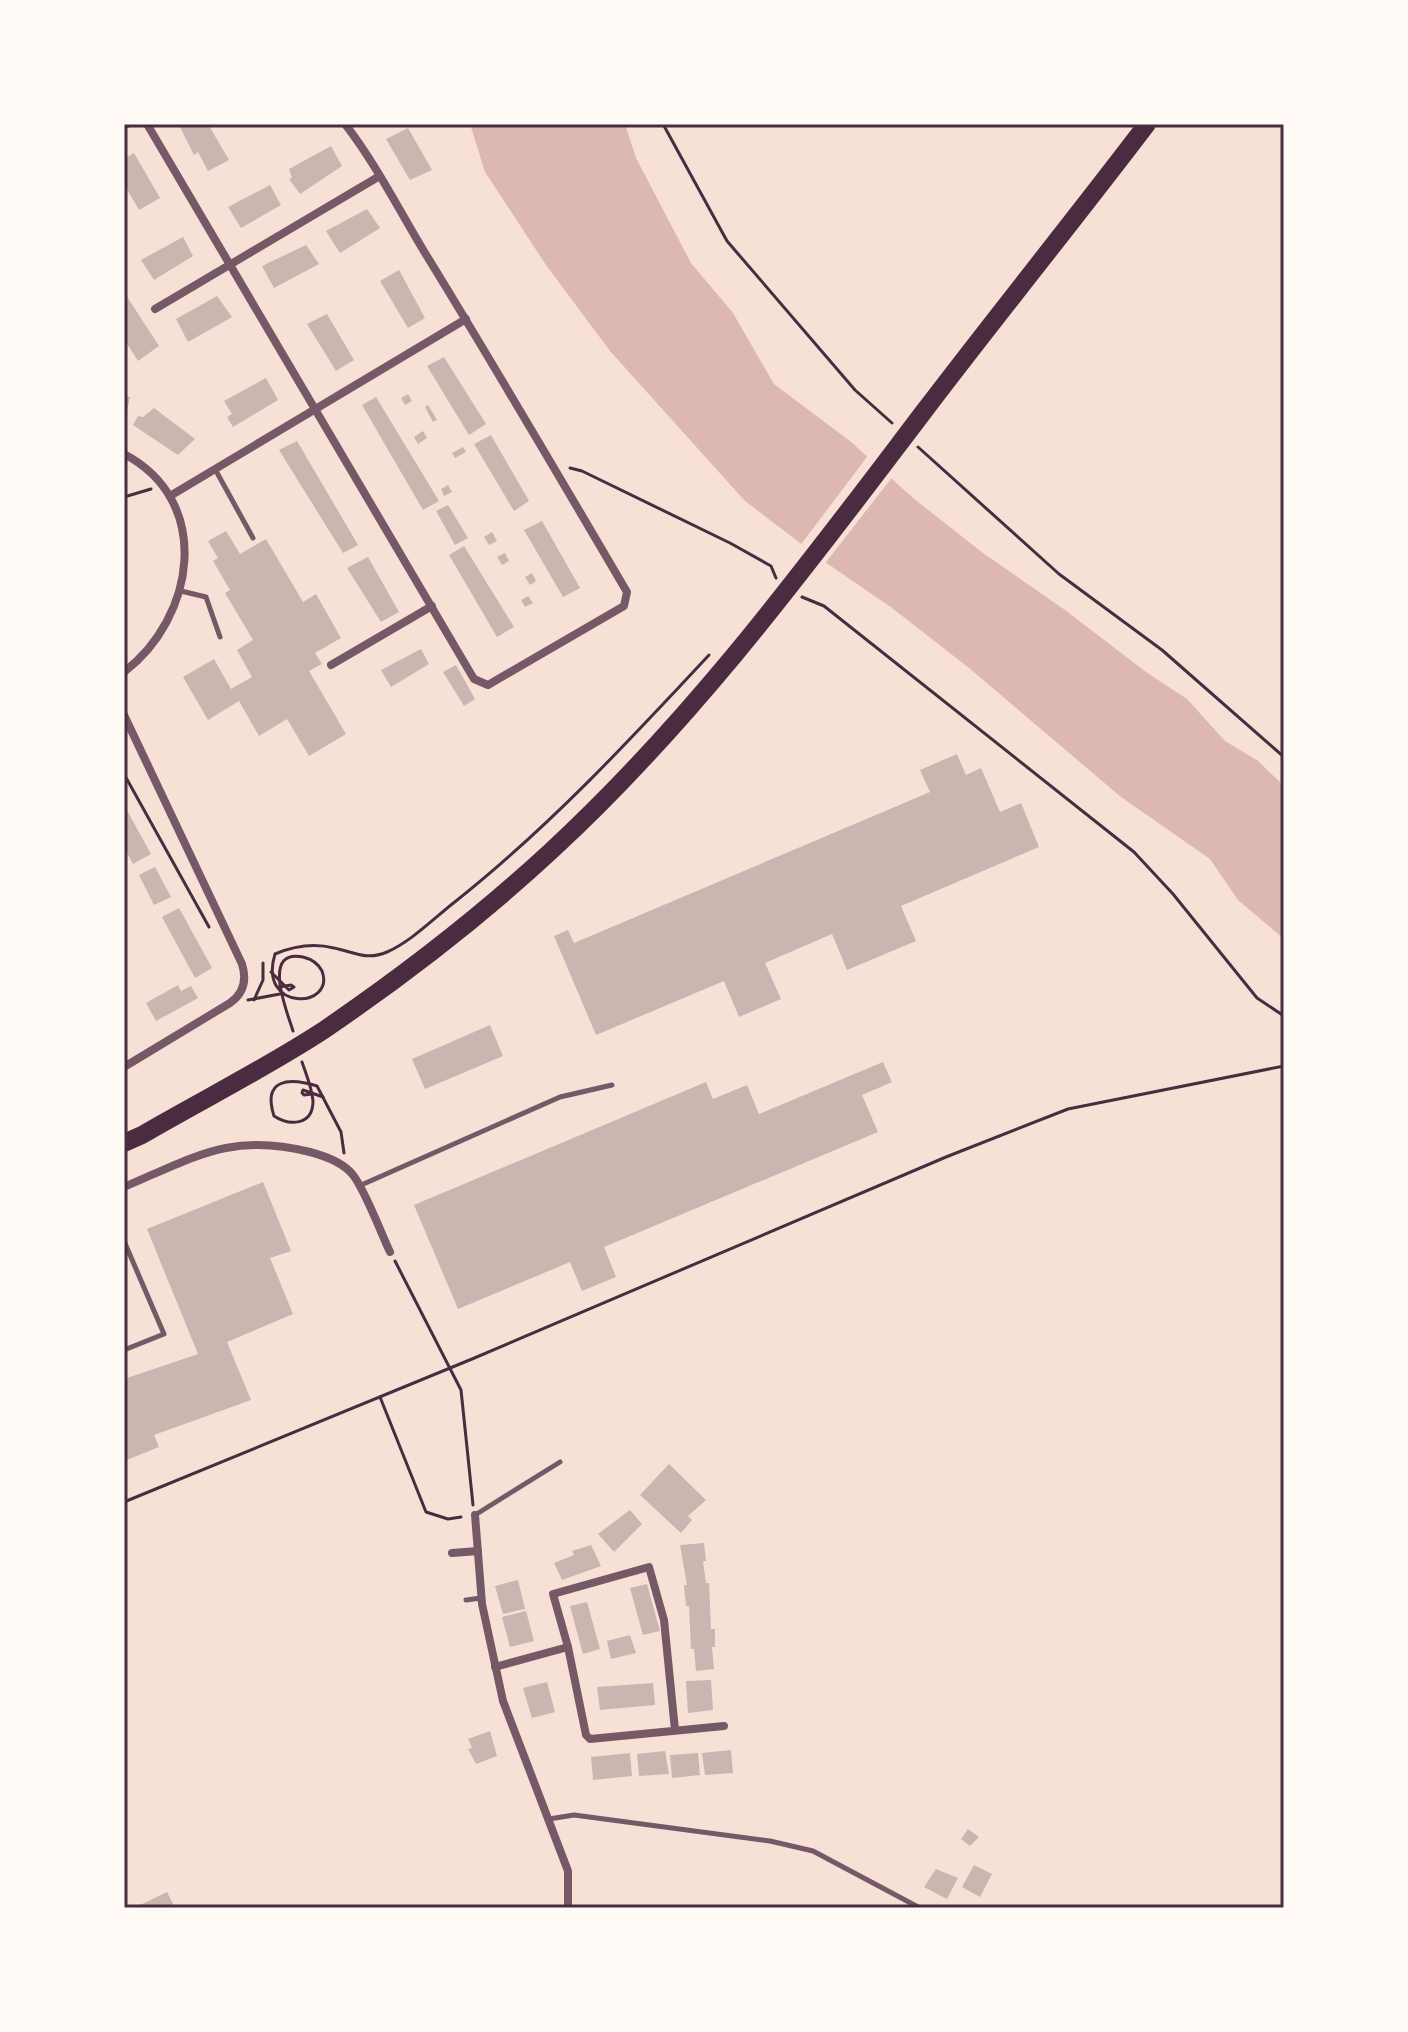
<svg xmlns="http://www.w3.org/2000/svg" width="1408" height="2032" font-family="'Roboto Condensed',sans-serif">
	<rect width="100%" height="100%" fill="#f7e1d7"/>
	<path fill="#dcb8b0" d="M470,124H625L636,158L691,263L733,313L774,384L850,441L913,498L983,553L1065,610L1146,672L1187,699L1225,741L1258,761L1284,786V939L1238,900L1210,859L1121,797L969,668L892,608L825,562L745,501L610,351L546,265L485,172Z"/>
	<path fill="#f7e1d7" d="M870,453L894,475L823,566L799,547Z"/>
	<g fill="#ccb4b1">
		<path d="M187,124H208L229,160L208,171L198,152L194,155L180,127Z"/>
		<path d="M408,128L432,170L410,180L386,139Z"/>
		<path d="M331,146L342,166L300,194L289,179L292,178L289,169Z"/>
		<path d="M134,153L160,198L139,210L124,184V159Z"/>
		<path d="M270,185L281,205L241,228L228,207Z"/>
		<path d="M367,209L380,228L340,253L326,231Z"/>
		<path d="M183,237L193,256L154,280L141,260Z"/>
		<path d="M306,245L319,264L274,288L262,266Z"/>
		<path d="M399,270L425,318L408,328L380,281Z"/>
		<path d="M124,292L159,346L138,361L124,339Z"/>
		<path d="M217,296L232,317L188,342L176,319Z"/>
		<path d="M327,314L354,360L336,371L307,324Z"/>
		<path d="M444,357L486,424L469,435L427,366Z"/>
		<path d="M266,378L278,400L233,427L227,417L232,414L224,401Z"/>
		<path d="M408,394L412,401L405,405L401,398Z"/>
		<path d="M124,396L130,397L125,421L124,420Z"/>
		<path d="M376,397L439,501L423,510L362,405Z"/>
		<path d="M428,405L437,420L433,422L425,407Z"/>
		<path d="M154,408L195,439L178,455L133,425L138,416L143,417Z"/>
		<path d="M423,431L427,438L418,444L414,437Z"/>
		<path d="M491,435L529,501L514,511L474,444Z"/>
		<path d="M297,441L358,545L343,553L279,450Z"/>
		<path d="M463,447L466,452L455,458L452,453Z"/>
		<path d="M448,485L452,492L444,496L441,489Z"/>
		<path d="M448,505L468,538L455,545L436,511Z"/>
		<path d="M542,521L580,588L563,597L524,530Z"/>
		<path d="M226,531L240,554L266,539L303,602L316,594L341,638L315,653L322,664L309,671L346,734L309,756L287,719L259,736L239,701L208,720L183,677L214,659L231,689L252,677L237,650L253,640L225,593L230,590L213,561L218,558L208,541Z"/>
		<path d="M492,532L497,541L489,545L484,537Z"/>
		<path d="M464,546L514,627L497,637L449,555Z"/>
		<path d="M505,553L509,561L502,565L497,557Z"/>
		<path d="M368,557L399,612L381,622L347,568Z"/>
		<path d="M532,573L536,581L530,585L525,577Z"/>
		<path d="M528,596L533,603L525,607L521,600Z"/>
		<path d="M421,649L429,664L391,687L381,670Z"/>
		<path d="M456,665L475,699L464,706L443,672Z"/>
		<path d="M957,754L966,775L981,768L1000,812L1021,803L1039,847L901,906L916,941L847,970L832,934L765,963L781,999L739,1017L724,981L596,1035L554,936L568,930L574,943L930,792L920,770Z"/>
		<path d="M124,805L151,854L133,864L124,847Z"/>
		<path d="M155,867L171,897L154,905L139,875Z"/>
		<path d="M179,908L212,968L195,978L162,917Z"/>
		<path d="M178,985L181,991L191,986L198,998L156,1021L146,1003Z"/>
		<path d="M490,1025L503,1056L425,1089L412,1059Z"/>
		<path d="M883,1062L892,1082L862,1095L878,1132L604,1247L616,1277L582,1291L570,1262L458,1309L414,1205L706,1082L713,1099L747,1085L759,1114Z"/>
		<path d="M263,1182L291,1251L270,1258L293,1314L227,1342L251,1400L154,1435L159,1447L124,1461V1379L198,1354L147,1229Z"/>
		<path d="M669,1464L706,1500L688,1516L692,1520L681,1533L640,1495Z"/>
		<path d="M630,1510L642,1524L614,1552L598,1534Z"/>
		<path d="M704,1543L706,1561H703L706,1583H709L711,1629H715V1647H712L714,1669L696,1671L694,1649H691L689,1606H686L684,1585H687L680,1545Z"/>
		<path d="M591,1545L601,1566L562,1580L554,1563L574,1555L572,1551Z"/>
		<path d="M518,1580L525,1609L503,1614L495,1586Z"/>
		<path d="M647,1584L660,1631L643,1635L630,1588Z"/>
		<path d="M587,1602L600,1649L583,1654L570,1606Z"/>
		<path d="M526,1611L534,1641L510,1647L502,1617Z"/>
		<path d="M630,1635L636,1653L611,1659L607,1641Z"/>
		<path d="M711,1680L713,1710L688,1713L686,1681Z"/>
		<path d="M547,1682L555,1712L532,1718L523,1688Z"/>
		<path d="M653,1683L655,1705L600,1710L597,1687Z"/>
		<path d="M490,1731L497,1756L476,1764L468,1749L472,1748L468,1739Z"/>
		<path d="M731,1750L733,1773L705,1775L702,1753Z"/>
		<path d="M665,1751L669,1774L639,1776L637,1754Z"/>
		<path d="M630,1753L632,1776L593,1780L591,1757Z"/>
		<path d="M698,1753L700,1775L672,1778L670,1755Z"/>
		<path d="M968,1829L979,1837L970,1846L961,1839Z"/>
		<path d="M974,1865L992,1874L980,1897L962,1887Z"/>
		<path d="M936,1869L958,1878L947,1899L924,1887Z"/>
		<path d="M167,1892L175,1908H134Z"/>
	</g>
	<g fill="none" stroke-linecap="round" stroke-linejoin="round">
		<g stroke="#4a2c40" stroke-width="3">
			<path d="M663,124L727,241L855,390L892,423"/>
			<path d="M918,447L1059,574L1162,650L1284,757"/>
			<path d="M570,468L582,471L730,543L771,566L776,578"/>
			<path d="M124,497L151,489"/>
			<path d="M802,597L824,606L1134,852L1173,894L1257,998L1284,1016"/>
			<path d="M124,774L209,927"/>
			<path d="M271,972L289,990L294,987L291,985L279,987"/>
			<path d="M248,1000L280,994"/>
			<path d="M254,1000L263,980V963"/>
			<path d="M293,1031C288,1014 260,948 303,957C311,959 318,963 322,971C336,1009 257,1012 275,954C294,946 314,943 334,948C354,952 366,961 387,952C412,941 434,918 456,901C548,828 629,741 709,655"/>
			<path d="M302,1062C306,1074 312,1088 313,1101C313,1126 289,1126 274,1116C262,1079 289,1077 317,1086L341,1132L344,1153"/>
			<path d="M312,1094L304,1095L302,1093L303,1090L323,1097"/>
			<path d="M395,1261L461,1390L473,1505"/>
			<path d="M380,1397L426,1512L448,1519L461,1517"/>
			<path d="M124,1502L472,1359L946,1157L1068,1109L1284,1066"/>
		</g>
		<g stroke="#755966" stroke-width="5">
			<path d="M215,469L253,538"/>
			<path d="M181,591L206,597L220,637"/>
			<path d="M359,1186L560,1097L612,1085"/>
			<path d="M124,1241L164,1334L124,1350"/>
			<path d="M475,1515L560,1462"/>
			<path d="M466,1600L481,1598"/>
			<path d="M549,1819L574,1815L770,1841L813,1851L920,1908"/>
		</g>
		<g stroke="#755966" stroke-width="8">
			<path d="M147,124L474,679L488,685L624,606L627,592C560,478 494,365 425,253C399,210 376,164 345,124"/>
			<path d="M124,125L127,124"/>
			<path d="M155,309L378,177"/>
			<path d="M124,454C214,501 195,618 124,672"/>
			<path d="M170,496L466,319"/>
			<path d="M331,665L432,606"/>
			<path d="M124,715L242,964C247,980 244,993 230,1003L124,1067"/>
			<path d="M124,1187C195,1157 231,1132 310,1152C325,1156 343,1162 353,1175C365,1190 381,1233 390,1252"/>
			<path d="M475,1515L482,1604L503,1701L568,1871V1908"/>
			<path d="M452,1553L478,1551"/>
			<path d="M495,1667L568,1647"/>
			<path d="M675,1730L664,1620L649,1567L553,1594L568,1647L586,1735L590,1739L724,1726"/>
		</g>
		<path stroke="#4a2c40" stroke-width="18" d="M124,1143L142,1135C202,1100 266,1068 324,1030C403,976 481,916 551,851C694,719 808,564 925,410C998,314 1074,220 1147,124"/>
	</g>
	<rect width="1408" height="2032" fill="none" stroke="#fffaf5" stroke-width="252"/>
	<rect x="126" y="126" width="1156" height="1780" fill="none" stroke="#4a2c40" stroke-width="3"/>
</svg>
